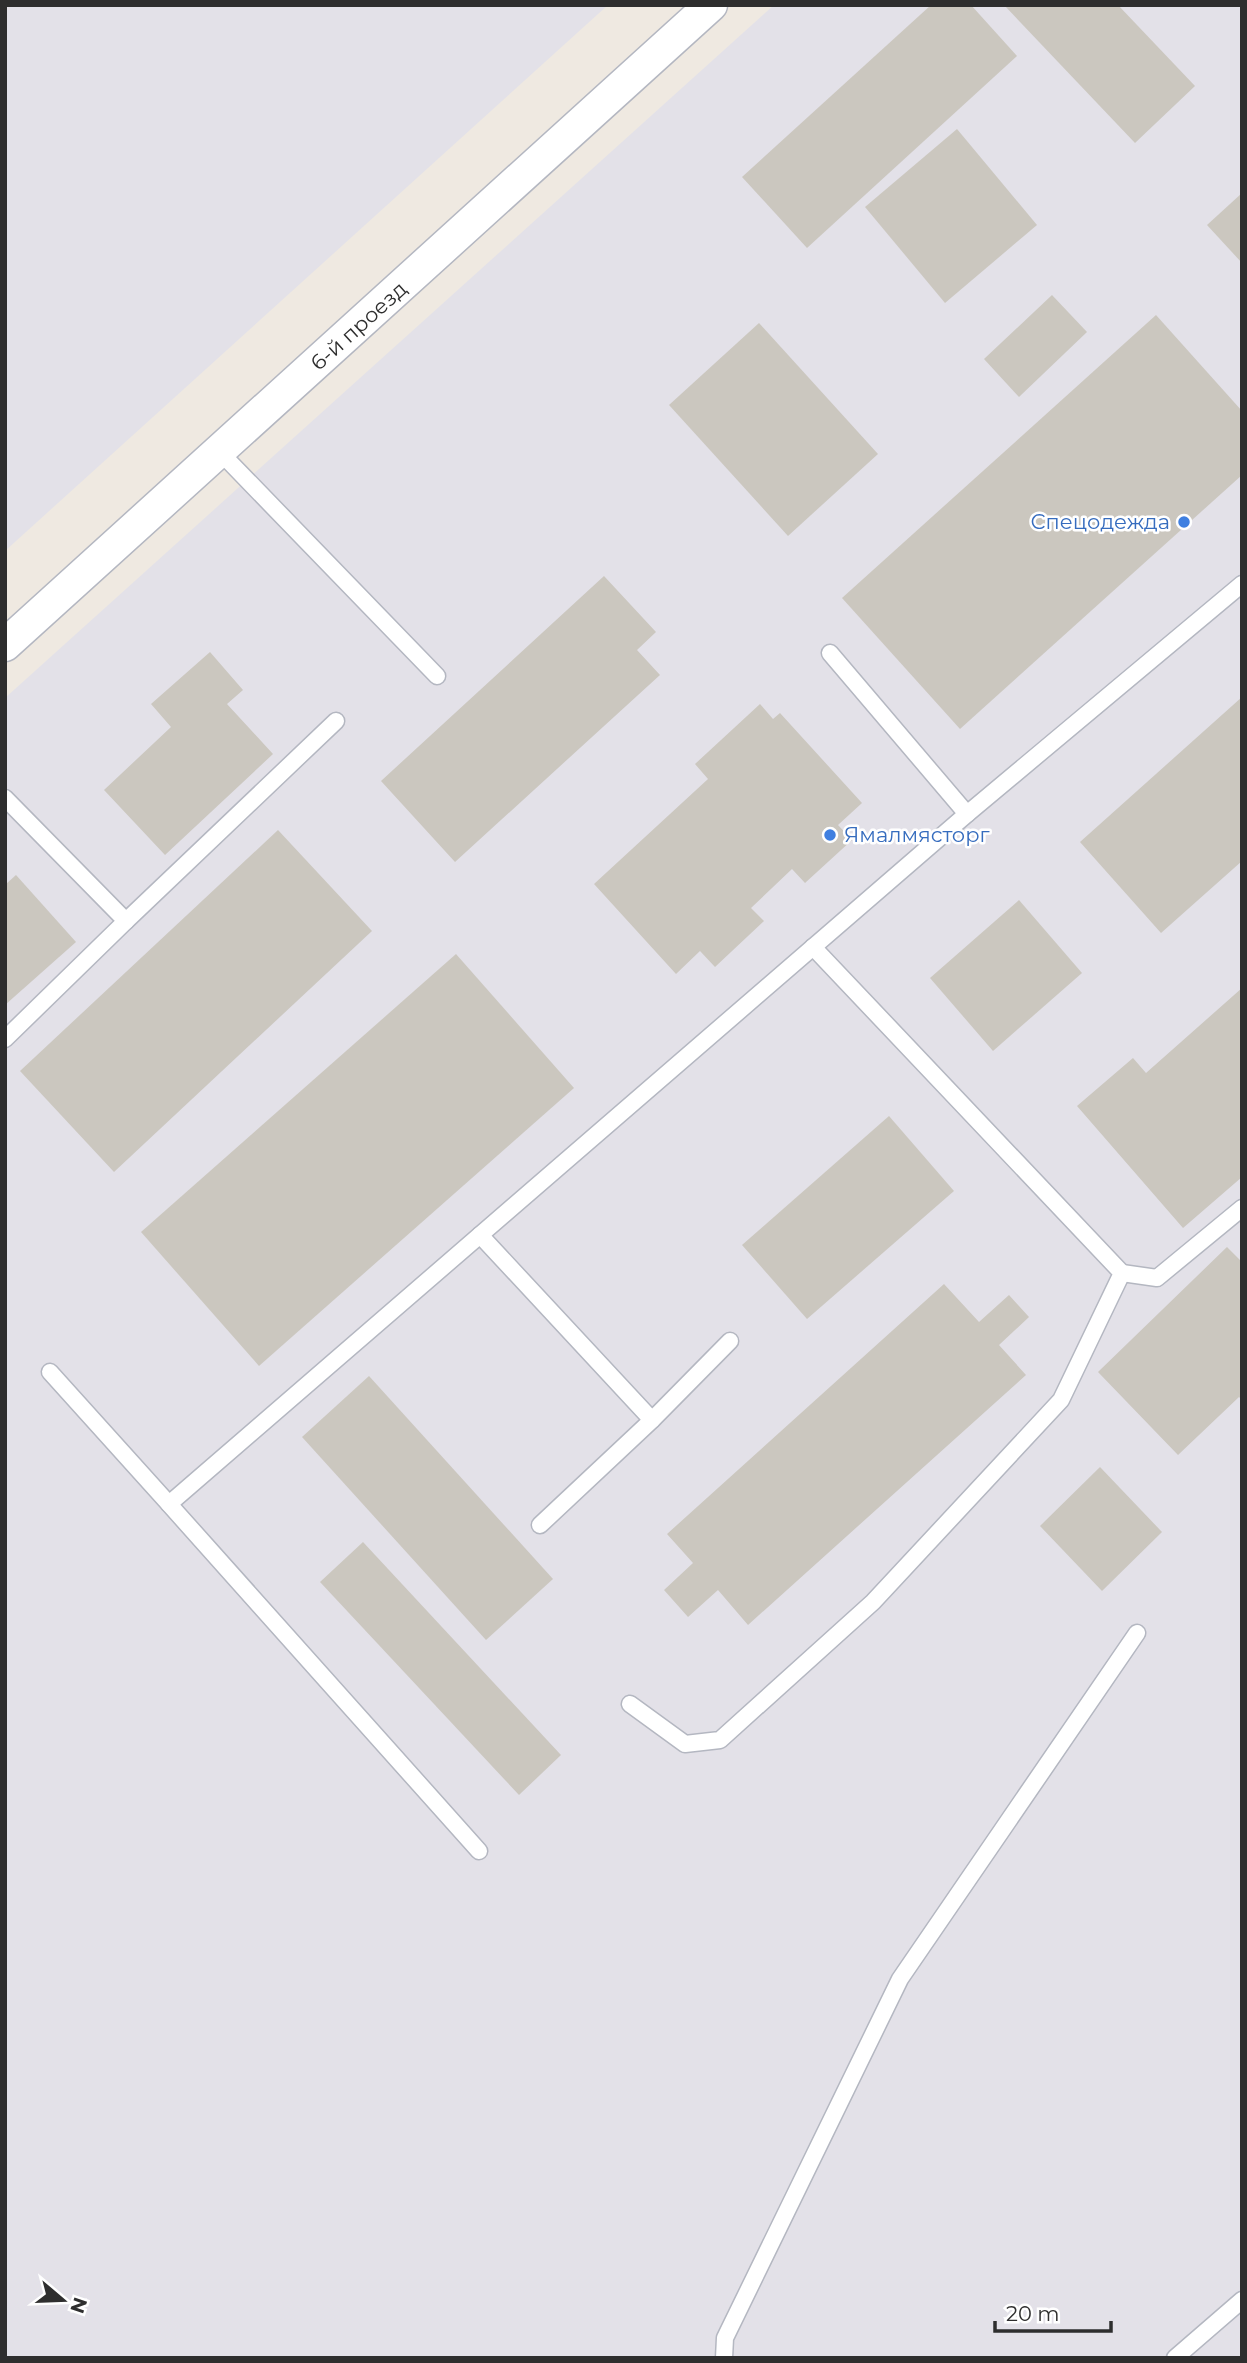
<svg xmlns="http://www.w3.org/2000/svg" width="1247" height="2363" font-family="Montserrat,sans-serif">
	<rect width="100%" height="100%" fill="#efe9e1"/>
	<g fill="#e3e1e8">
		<path d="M5,5H608L5,551Z"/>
		<path d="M774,5H1242V2358H5V698Z"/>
	</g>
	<g fill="#cbc7bf">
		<path d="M931,5H971L1017,56L807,248L742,177Z"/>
		<path d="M1004,5H1118L1195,86L1135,143Z"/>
		<path d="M957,129L1037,225L945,303L865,207Z"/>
		<path d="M1242,193V263L1207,225Z"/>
		<path d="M1052,295L1087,332L1019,397L984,359Z"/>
		<path d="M1156,315L1242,411V475L960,729L842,598Z"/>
		<path d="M759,323L878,454L788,536L669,405Z"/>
		<path d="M604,576L656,632L637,650L660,675L455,862L381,781Z"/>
		<path d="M210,652L243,690L227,704L273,754L165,855L104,790L171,727L151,704Z"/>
		<path d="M1242,697V861L1161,933L1080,842Z"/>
		<path d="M760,704L773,719L780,713L862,803L838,825L852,840L805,883L792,869L751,908L764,921L715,967L700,951L676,974L594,884L708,779L695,764Z"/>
		<path d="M278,830L372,931L114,1172L20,1071Z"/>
		<path d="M16,875L76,942L5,1005V885Z"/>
		<path d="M1019,900L1082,973L993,1051L930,978Z"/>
		<path d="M456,954L574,1088L259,1366L141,1232Z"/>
		<path d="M1242,988V1177L1183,1228L1077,1106L1133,1058L1146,1073Z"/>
		<path d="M889,1116L954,1191L807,1319L742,1245Z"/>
		<path d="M1227,1247L1242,1262V1400L1239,1397L1178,1455L1098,1372Z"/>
		<path d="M944,1284L979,1322L1009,1295L1029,1317L999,1345L1026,1375L748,1625L718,1590L688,1617L664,1590L693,1563L667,1534Z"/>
		<path d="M369,1376L553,1579L486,1640L302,1437Z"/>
		<path d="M1100,1467L1162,1532L1102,1591L1040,1526Z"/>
		<path d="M363,1542L561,1755L519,1795L320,1582Z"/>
	</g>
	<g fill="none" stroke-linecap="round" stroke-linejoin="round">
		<defs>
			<g id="service">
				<path d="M220,452L437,676"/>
				<path d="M830,653L967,814"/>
				<path d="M5,798L126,921L5,1039"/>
				<path d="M126,921L336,721"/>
				<path d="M480,1235L652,1420L540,1525"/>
				<path d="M1122,1273L1157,1278L1242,1208"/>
				<path d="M50,1372L169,1504"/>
				<path d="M652,1420L730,1341"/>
				<path d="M630,1704L685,1744L720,1740L873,1602L1061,1400L1122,1273L813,947"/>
				<path d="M479,1851L169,1504L967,814L1242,584"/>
				<path d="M724,2358L725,2338L900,1979L1137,1633"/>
				<path d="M1175,2358L1242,2300"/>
			</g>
			<path id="minor" d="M5,645L711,5"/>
		</defs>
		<use href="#service" stroke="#b4b7c1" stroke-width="19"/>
		<use href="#minor" stroke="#b4b7c1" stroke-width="35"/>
		<use href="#service" stroke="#fff" stroke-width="16"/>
		<use href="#minor" stroke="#fff" stroke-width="32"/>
	</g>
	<g fill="#3f7fe0" stroke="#fff" stroke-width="2.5">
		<circle cx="1184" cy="522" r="7"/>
		<circle cx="830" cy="835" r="7"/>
	</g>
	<g text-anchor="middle" stroke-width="5" stroke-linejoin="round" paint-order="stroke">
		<g font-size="21" fill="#2e2e2e" stroke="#fff">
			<text transform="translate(359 326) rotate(-42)" y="7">6-й проезд</text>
		</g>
		<g font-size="21" fill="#366cbe" stroke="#fff" text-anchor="end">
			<text x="1170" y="529">Спецодежда</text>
			<text x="844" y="842" text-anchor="start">Ямалмясторг</text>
		</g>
	</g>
	<rect width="1247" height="2363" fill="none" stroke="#2e2e2e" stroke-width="14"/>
	<g transform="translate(63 2300) rotate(109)" stroke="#ffffff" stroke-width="5" paint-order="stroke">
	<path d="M0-5L12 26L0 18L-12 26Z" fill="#2e2e2e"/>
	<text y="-10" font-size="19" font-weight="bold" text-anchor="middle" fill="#2e2e2e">N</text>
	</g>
	<path d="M995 2321v10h116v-10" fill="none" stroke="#2e2e2e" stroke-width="3.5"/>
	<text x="1006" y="2321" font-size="21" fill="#2e2e2e" stroke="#ffffff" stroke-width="5" paint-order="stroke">20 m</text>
</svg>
